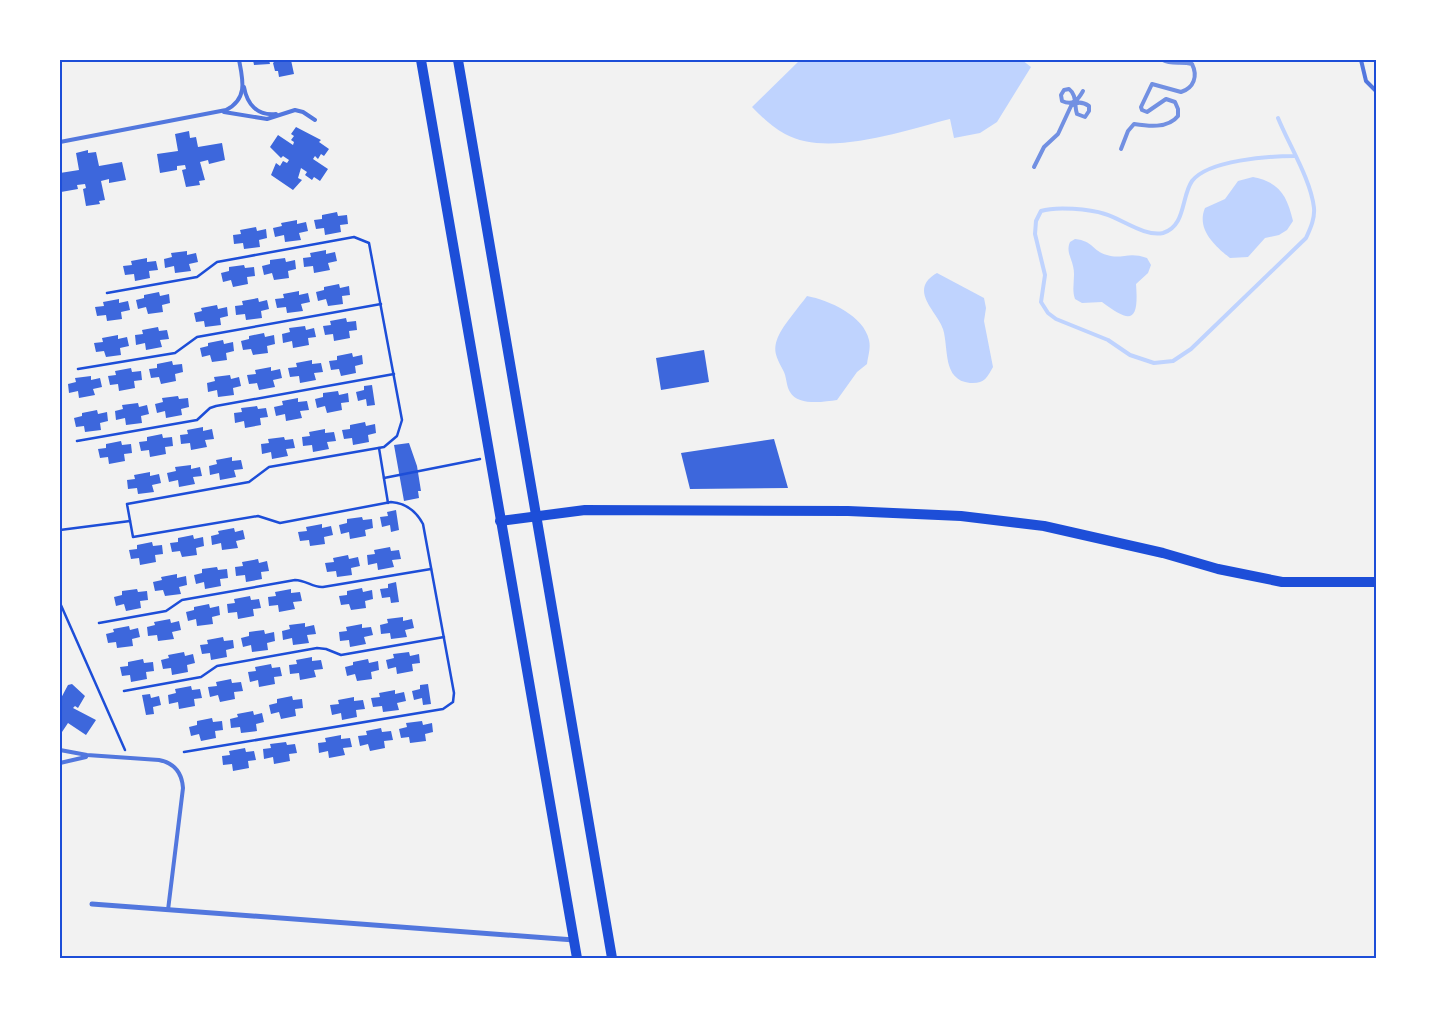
<svg xmlns="http://www.w3.org/2000/svg" width="1436" height="1018" font-family="'Fira Sans Condensed',sans-serif">
	<rect width="100%" height="100%" fill="#f2f2f2"/>
	<g fill="#bfd3fe">
		<path d="M800,60H1022L1031,67L997,122L980,133L954,138L950,119C905,130 828,158 785,134C772,127 762,117 752,107Z"/>
		<path d="M1253,177C1279,182 1287,195 1293,221L1287,230L1279,235L1265,238L1248,257L1230,258C1215,246 1196,229 1205,208L1225,199L1238,181Z"/>
		<path d="M1075,239C1094,241 1092,251 1107,255C1122,260 1128,251 1147,258L1151,265L1148,273L1136,284C1139,322 1131,324 1102,302L1082,303L1075,299C1071,288 1076,277 1073,266C1071,257 1066,251 1070,242Z"/>
		<path d="M937,273L984,298L986,308L984,321L993,367C987,378 984,384 970,383C942,380 949,349 943,329C938,312 907,290 937,273Z"/>
		<path d="M807,296C829,300 864,316 869,340C871,348 868,356 867,364L857,372L837,400C823,402 798,406 790,392C786,386 787,377 783,370C777,358 772,351 778,337C783,325 799,307 807,296Z"/>
	</g>
	<g fill="none" stroke-linecap="round" stroke-linejoin="round">
		<path stroke="#bfd3fe" stroke-width="4" d="M1278,118C1289,145 1311,180 1314,208C1315,219 1310,229 1306,238L1191,349L1173,361L1154,363L1130,355L1108,340L1056,319L1048,313L1041,302L1045,275L1035,234L1036,221L1041,211C1056,206 1090,209 1105,214C1122,219 1145,237 1163,233C1186,226 1181,197 1192,181C1208,160 1270,156 1294,156"/>
	</g>
	<g fill="#3d67dc">
		<path d="M253,60H269L270,64L254,65Z"/>
		<path d="M276,60H291L294,74L279,77L278,71H275L273,63Z"/>
		<path d="M296,127L321,140L319,142L329,149L324,156L321,154L318,159L315,156L313,159L328,169L320,181L314,177L312,180L305,175L307,172L301,168L298,178L302,180L293,190L271,175L276,163L280,166L283,161L287,163L289,160L283,156L281,158L270,147L278,135L293,145L294,142L291,140L294,136L291,134Z"/>
		<path d="M189,131L190,138L196,137L198,147L222,143L225,160L209,164L208,160L200,162L205,180L199,181L200,185L186,187L182,170L186,169L185,165L177,166V170L160,173L157,154L178,151L175,134Z"/>
		<path d="M88,150V153L96,152L99,166L122,162L126,180L109,183V179L101,181L105,200L99,201L100,204L86,206L83,189L86,188L85,184L77,185L78,189L61,192L60,173L79,170L76,153Z"/>
		<path d="M337,212L338,216L347,215L348,224L340,225L341,232L325,235L324,228L316,229L314,220L322,219V215Z"/>
		<path d="M297,220V224L306,222L308,231L299,233L301,240L285,242L284,235L275,237L273,228L282,226L281,223Z"/>
		<path d="M256,227L257,231L266,229L267,238L259,240L260,247L244,249L243,243L234,244L233,235L241,234L240,230Z"/>
		<path d="M326,250V254L335,252L337,261L328,263L330,270L314,273L313,266L304,267L303,258L311,257L310,253Z"/>
		<path d="M187,251V255L196,253L198,262L189,264L191,271L175,273L174,266L165,268L164,259L172,257L171,253Z"/>
		<path d="M147,258V262L156,261L158,270L149,271L150,278L135,281L134,274L125,275L123,266L132,265L131,261Z"/>
		<path d="M285,258L286,262L295,260L296,269L288,271L289,278L274,280L272,273L264,275L262,266L270,264V260Z"/>
		<path d="M244,265L245,268L254,267L255,276L247,277L248,284L233,287L231,280L223,282L221,273L229,271V267Z"/>
		<path d="M339,284L340,288L349,286L350,295L342,296L343,304L328,306L326,299L318,301L316,292L324,290V287Z"/>
		<path d="M299,291V295L308,293L310,302L301,304L303,311L287,313L286,307L277,308L275,299L284,298L283,294Z"/>
		<path d="M159,292L160,296L169,294L170,303L162,305L163,312L148,314L146,307L138,309L136,300L144,298V295Z"/>
		<path d="M258,298L259,302L267,300L269,309L261,311L262,318L246,320L245,314L236,315L235,306L243,305L242,301Z"/>
		<path d="M119,299V303L128,301L130,310L121,312L122,319L107,321L106,315L97,316L95,307L104,306L103,302Z"/>
		<path d="M217,305L218,309L227,307L228,316L220,318L221,325L205,327L204,321L196,322L194,313L202,311L201,308Z"/>
		<path d="M346,318L347,322L356,321L357,330L349,331L350,338L334,341L333,334L325,335L323,326L331,325L330,321Z"/>
		<path d="M305,326L306,330L314,328L316,337L308,338L309,345L293,348L292,341L283,343L282,334L290,332L289,328Z"/>
		<path d="M158,327L159,331L167,330L169,339L160,340L162,347L146,350L145,343L136,345L135,335L143,334L142,330Z"/>
		<path d="M264,333L265,337L274,335L275,344L267,346L268,353L253,355L251,349L243,350L241,341L249,339V336Z"/>
		<path d="M118,335V339L127,337L129,346L120,348L121,355L106,357L104,351L96,352L94,343L103,342L102,338Z"/>
		<path d="M223,340L224,344L233,342L234,351L226,353L227,360L212,362L210,355L202,357L200,348L208,346V343Z"/>
		<path d="M704,350L709,382L661,390L656,358Z"/>
		<path d="M352,353L353,357L362,355L363,364L355,366L356,373L341,376L339,369L331,370L329,361L337,360V356Z"/>
		<path d="M312,360V364L321,363L323,372L314,373L316,380L300,383L299,376L290,377L288,368L297,367L296,363Z"/>
		<path d="M172,361L173,365L182,364L183,372L175,374L176,381L161,384L159,377L151,378L149,369L157,368V364Z"/>
		<path d="M271,367V371L280,369L282,378L273,380L275,387L259,390L257,383L249,384L247,375L256,374L255,370Z"/>
		<path d="M131,368L132,372L141,371L142,380L134,381L135,388L119,391L118,384L110,385L108,376L116,375L115,371Z"/>
		<path d="M230,375L231,379L239,377L241,386L233,388L234,395L218,397L217,390L208,392L207,383L215,381L214,377Z"/>
		<path d="M91,376V380L100,378L102,387L93,389L95,395L79,398L78,391L69,393L68,384L76,382L75,378Z"/>
		<path d="M372,385L375,405L367,406L366,399L358,401L356,392L364,390V386Z"/>
		<path d="M338,391L339,395L348,393L349,402L341,403L342,410L327,413L325,406L317,408L315,399L323,397V393Z"/>
		<path d="M178,396L179,399L188,398L189,407L181,409L182,415L166,418L165,411L157,413L155,404L163,402L162,398Z"/>
		<path d="M298,398V402L307,401L309,410L300,411L302,418L286,421L285,414L276,416L274,407L283,405L282,401Z"/>
		<path d="M138,403L139,407L147,405L149,414L141,416L142,423L126,425L125,418L116,420L115,411L123,409L122,405Z"/>
		<path d="M257,406L258,409L266,408L268,417L260,418L261,425L245,428L244,421L235,423L234,413L242,412L241,408Z"/>
		<path d="M97,410L98,414L107,412L108,421L100,423L101,430L85,432L84,426L76,427L74,418L82,416V413Z"/>
		<path d="M365,422L366,426L375,424L376,433L368,435L369,442L353,445L352,438L344,439L342,430L350,429V425Z"/>
		<path d="M203,427V431L212,429L214,439L205,440L207,447L191,450L190,443L181,444L180,435L188,434L187,430Z"/>
		<path d="M325,429V433L334,432L336,441L327,442L329,449L313,452L312,445L303,446L302,437L310,436L309,432Z"/>
		<path d="M162,434L163,438L172,437L173,446L165,447L166,454L150,457L149,450L141,451L139,442L147,441V437Z"/>
		<path d="M284,437L285,440L293,439L295,448L286,449L288,456L272,459L271,452L262,454L261,444L269,443L268,439Z"/>
		<path d="M774,439L788,488L690,489L681,453Z"/>
		<path d="M121,441L122,445L131,444L132,453L124,454L125,461L109,464L108,457L100,458L98,449L106,448V444Z"/>
		<path d="M409,443L417,466L421,491H418L419,498L404,501L394,445Z"/>
		<path d="M232,457V461L241,460L243,469L234,470L236,477L220,480L219,473L210,475L209,466L217,464L216,460Z"/>
		<path d="M191,465V469L200,467L202,476L193,477L195,484L179,487L178,480L169,482L167,473L176,471L175,467Z"/>
		<path d="M150,472V476L159,474L161,483L152,485L154,492L138,494L137,488L128,489L127,480L135,479L134,475Z"/>
		<path d="M396,510L399,530L391,532L390,525L382,527L380,517L388,516L387,512Z"/>
		<path d="M362,517L363,520L372,519L373,528L365,530L366,536L350,539L349,532L341,534L339,525L347,523V519Z"/>
		<path d="M322,524V528L331,526L333,535L324,537L325,544L310,546L309,540L300,541L298,532L307,531L306,527Z"/>
		<path d="M234,528L235,532L243,530L245,539L236,541L238,548L222,550L221,543L212,545L211,536L219,534L218,531Z"/>
		<path d="M193,535L194,539L203,537L204,546L196,548L197,555L182,557L180,551L172,552L170,543L178,542V538Z"/>
		<path d="M152,542L153,546L162,545L163,554L155,555L156,562L140,565L139,558L131,559L129,550L137,549V545Z"/>
		<path d="M390,547L391,551L399,550L401,559L392,560L394,567L378,570L377,563L368,565L367,555L375,554L374,550Z"/>
		<path d="M348,555L349,559L358,557L360,566L351,568L352,575L337,577L336,571L327,572L325,563L334,562L333,558Z"/>
		<path d="M258,559L259,563L267,561L269,571L261,572L262,579L246,582L245,575L236,576L235,567L243,566L242,562Z"/>
		<path d="M217,567L218,570L227,569L228,578L220,579L221,586L205,589L204,582L196,584L194,575L202,573V569Z"/>
		<path d="M177,574V578L186,576L187,585L179,587L181,594L165,596L163,590L155,591L153,582L162,580L161,577Z"/>
		<path d="M396,582L399,602L391,603L390,597L382,598L380,589L388,588V584Z"/>
		<path d="M362,588L363,592L372,590L373,599L365,601L366,608L351,610L349,604L341,605L339,596L347,595V591Z"/>
		<path d="M137,589L138,592L147,591L148,600L140,601L141,608L126,611L124,604L116,606L114,597L122,595V591Z"/>
		<path d="M291,589V593L300,592L302,601L293,602L295,609L279,612L278,605L269,606L268,597L276,596L275,592Z"/>
		<path d="M250,596L251,600L259,599L261,608L253,609L254,616L238,619L237,612L228,613L227,604L235,603L234,599Z"/>
		<path d="M209,604L210,608L219,606L220,615L212,617L213,624L197,626L196,619L188,621L186,612L194,610V607Z"/>
		<path d="M403,617V621L412,619L414,628L405,630L407,637L391,639L390,633L381,634L380,625L388,623L387,619Z"/>
		<path d="M170,619L171,623L179,621L181,630L172,632L174,639L158,641L157,635L148,636L147,627L155,625L154,622Z"/>
		<path d="M305,623V627L314,625L316,634L307,635L309,643L293,645L292,638L283,640L282,631L290,629L289,625Z"/>
		<path d="M362,624V628L371,627L373,635L364,637L366,644L350,647L349,640L340,641L339,632L347,631L346,627Z"/>
		<path d="M129,626L130,630L138,628L140,637L132,639L133,646L117,648L116,642L108,643L106,634L114,632L113,629Z"/>
		<path d="M264,630L265,634L274,632L275,641L267,643L268,650L252,652L251,645L243,647L241,638L249,636V632Z"/>
		<path d="M223,637L224,641L233,640L234,648L226,650L227,657L211,660L210,653L202,654L200,645L208,644L207,640Z"/>
		<path d="M184,652L185,656L193,654L195,663L187,665L188,672L172,675L171,668L163,669L161,660L169,658L168,655Z"/>
		<path d="M409,652L410,656L419,654L420,663L412,664L413,671L397,674L396,667L388,669L386,660L394,658L393,654Z"/>
		<path d="M312,657V661L321,660L323,669L314,670L316,677L300,680L299,673L290,674L289,665L297,664L296,660Z"/>
		<path d="M143,659L144,663L153,662L154,671L146,672L147,679L131,682L130,675L122,676L120,667L128,666V662Z"/>
		<path d="M368,659L369,663L378,661L379,670L371,672L372,679L357,681L355,674L347,676L345,667L353,665V662Z"/>
		<path d="M271,664L272,668L280,667L282,676L274,677L275,684L259,687L258,680L250,682L248,672L256,671L255,667Z"/>
		<path d="M231,679L232,683L241,682L243,691L234,692L235,699L220,702L218,695L210,697L208,687L217,686L216,682Z"/>
		<path d="M72,684L85,696L78,708L75,706L73,708L96,720L86,735L68,723L60,735V700L68,685Z"/>
		<path d="M428,684L431,704L423,705L422,698L414,700L412,691L420,689V685Z"/>
		<path d="M191,686L192,690L200,689L202,698L194,699L195,706L179,709L178,702L169,704L168,695L176,693L175,689Z"/>
		<path d="M395,690V694L404,692L406,701L397,703L399,710L383,712L382,706L373,707L371,698L380,697L379,693Z"/>
		<path d="M150,694L151,698L159,696L161,705L153,707L154,714L146,715L142,695Z"/>
		<path d="M292,696L293,700L302,699L303,708L295,709L296,716L281,719L279,712L271,714L269,705L277,703V699Z"/>
		<path d="M354,697V701L363,700L365,709L356,710L357,717L342,720L341,713L332,715L330,705L339,704L338,700Z"/>
		<path d="M253,711L254,715L262,713L264,722L256,724L257,731L241,733L240,727L231,728L230,719L238,717L237,714Z"/>
		<path d="M212,718L213,722L222,721L223,730L215,731L216,738L201,741L199,734L191,736L189,727L197,725V721Z"/>
		<path d="M422,721L423,725L432,723L433,732L425,734L426,741L410,743L409,737L401,738L399,729L407,727L406,723Z"/>
		<path d="M381,728L382,732L391,731L393,740L384,741L385,748L370,751L368,744L360,746L358,736L367,735L366,731Z"/>
		<path d="M341,735V739L350,738L352,747L343,748L345,755L329,758L328,751L319,753L318,743L326,742L325,738Z"/>
		<path d="M286,742L287,745L295,744L297,753L289,754L290,761L274,764L273,757L264,759L263,749L271,748L270,744Z"/>
		<path d="M245,748L246,752L254,751L256,760L248,761L249,768L233,771L232,764L223,765L222,756L230,755L229,751Z"/>
	</g>
	<g fill="none" stroke-linecap="round" stroke-linejoin="round">
		<g stroke="#1d4ed8" stroke-width="2.5">
			<path d="M107,293L197,277L217,262L354,237L369,243L402,420L397,436L384,447L269,467L249,482L127,504L133,537L258,516L280,523L391,502C406,503 416,511 423,524L454,693L453,702L443,709L184,752"/>
			<path d="M78,369L175,353L197,337L381,304"/>
			<path d="M77,441L197,420L210,408L216,406L394,374"/>
			<path d="M379,448L388,503"/>
			<path d="M384,478L480,459"/>
			<path d="M60,530L130,521"/>
			<path d="M60,603L125,750"/>
			<path d="M99,623L166,611L182,600L295,580C306,580 313,588 323,587L431,569"/>
			<path d="M124,691L201,677L217,666L317,648L326,649L341,655L444,637"/>
		</g>
		<g stroke="#5277de" stroke-width="4">
			<path d="M1361,60L1366,81L1376,91"/>
			<path d="M244,87C247,104 257,116 276,114"/>
			<path d="M224,112L267,119L295,110L303,112L315,120"/>
			<path d="M60,142L226,110C248,99 243,80 239,60"/>
			<path d="M60,750L87,755L159,760C174,763 182,773 183,788L168,910"/>
			<path d="M60,763L86,757"/>
		</g>
		<path stroke="#5277de" stroke-width="5" d="M92,904L574,940"/>
		<g stroke="#1d4ed8" stroke-width="10">
			<path d="M421,60L577,958"/>
			<path d="M458,60L612,958"/>
			<path d="M500,521L585,510L848,511L961,516L1044,526L1163,553L1218,569L1282,582H1376"/>
		</g>
		<g stroke="#7290e2" stroke-width="4">
			<path d="M1121,149L1128,131L1134,124C1147,126 1168,129 1178,116V109L1175,102L1166,99L1147,112L1142,110L1141,107L1152,84L1181,92C1194,88 1198,76 1192,64C1182,61 1171,65 1163,60"/>
			<path d="M1034,167L1044,147L1058,134L1071,106C1077,101 1083,102 1089,106V111L1085,117L1077,114C1074,105 1077,95 1069,89L1064,90L1061,95L1062,101C1073,106 1078,100 1083,91"/>
		</g>
	</g>
	<rect width="1436" height="1018" fill="none" stroke="#ffffff" stroke-width="122"/>
	<rect x="61" y="61" width="1314" height="896" fill="none" stroke="#1d4ed8" stroke-width="2"/>
</svg>
